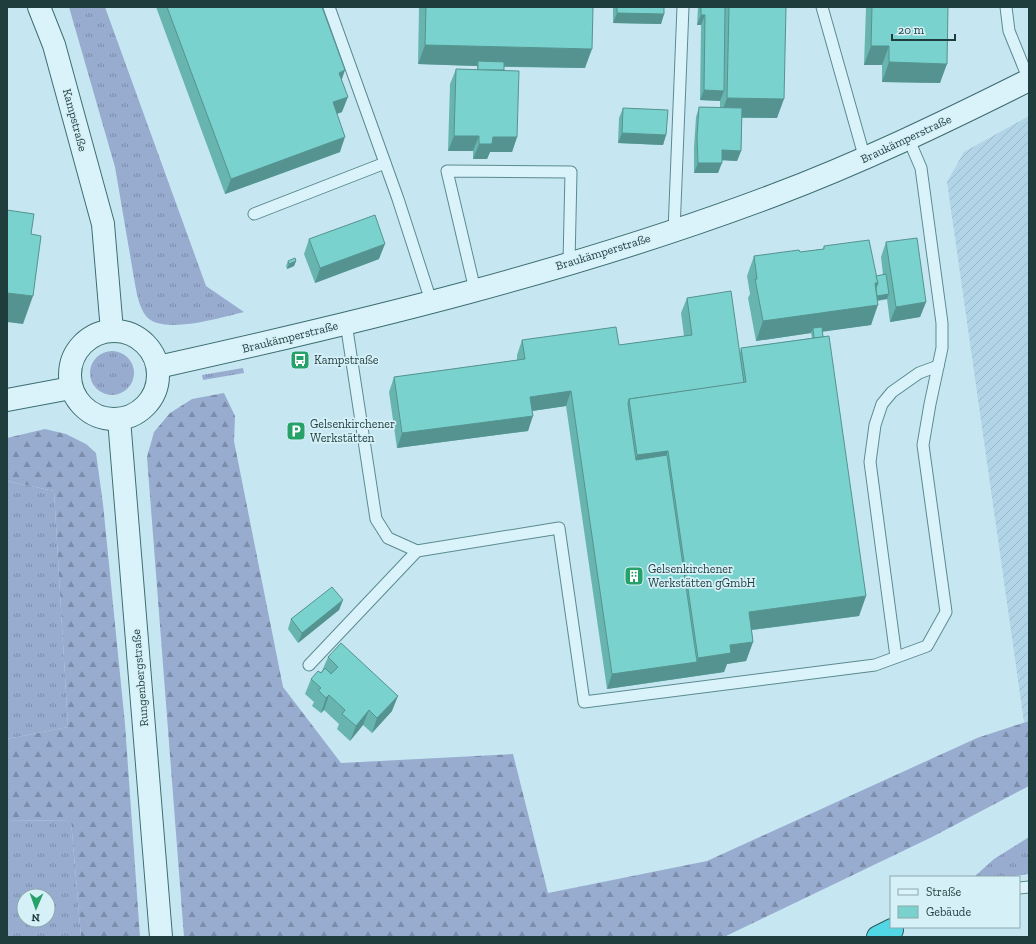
<svg xmlns="http://www.w3.org/2000/svg" width="1036" height="944" font-family="'Zilla Slab',serif">
	<defs>
		<pattern id="farmland-furrows" width="10" height="10" patternUnits="userSpaceOnUse"><rect width="10" height="10" fill="#b2d4e7"/><path d="M-1 1l2-2M0 10L10 0M9 11l2-2" fill="none" stroke="#99b7c7"/></pattern>
		<pattern id="grass-tufts" width="24" height="20" patternUnits="userSpaceOnUse"><rect width="24" height="20" fill="#98acd0"/><path d="M3 7l-1-3M5 7V3M7 7l1-3M15 17l-1-3M17 17v-4M19 17l1-3" fill="none" stroke="#7b8daa"/></pattern>
		<pattern id="forest-firs" width="22" height="20" patternUnits="userSpaceOnUse"><rect width="22" height="20" fill="#98acd0"/><path d="M5 1l3.5 6h-7zM16 11l3.5 6h-7z" fill="#7b8daa"/></pattern>
	</defs>
	<rect width="100%" height="100%" fill="#c6e7f1"/>
	<path fill="url(#farmland-furrows)" d="M1029,116V721L1024,722L947,182L964,152Z"/>
	<g fill="url(#grass-tufts)" fill-rule="evenodd">
		<path d="M69,7H105L206,286L244,312C222,317 162,336 146,316C139,307 137,294 135,284L115,167Z"/>
		<circle cx="112" cy="373" r="22"/>
		<path d="M243,368L244,373L203,380L202,375Z"/>
		<path d="M7,481L54,491L68,727L7,739Z"/>
		<path d="M71,820L81,937H7V821ZM24,896H48V920H24Z"/>
		<path d="M1029,837V874L1008,877H974L994,859Z"/>
	</g>
	<g fill="url(#forest-firs)">
		<path d="M224,393L235,416L234,441L283,687L341,763L513,754L548,893L707,861L977,738L1029,721V786L932,837L724,937H184L147,457L154,432L170,413L192,399Z"/>
		<path d="M45,429L66,434L86,444L96,453L103,504L125,724L140,937H81L71,820L7,821V739L68,727L54,491L7,481V438Z"/>
	</g>
	<g fill="none" stroke-linecap="round" stroke-linejoin="round">
		<defs>
			<g id="lane">
				<path d="M329,7L398,199L431,301"/>
				<path d="M822,7L865,159"/>
				<path d="M1006,7L1009,31L1029,80"/>
				<path d="M254,214L385,163"/>
				<path d="M674,231L683,7"/>
				<path d="M475,290L447,171L571,172L569,263"/>
				<path d="M346,323L376,519L388,538L417,551L559,528L584,702L875,665L927,646L946,612L923,445L930,404L942,348V323L921,168L909,140"/>
				<path d="M896,657L870,462L875,425L882,404L892,392L919,373L938,366"/>
				<path d="M309,665L417,551"/>
				<path d="M1019,888L1029,887"/>
			</g>
			<g id="secondary">
				<path d="M39,7L54,45L103,224L112,331"/>
				<circle cx="114" cy="375" r="44"/>
				<path d="M158,367C365,321 573,271 772,196C860,163 945,122 1029,80"/>
				<path d="M7,400L71,388"/>
				<path d="M119,419L161,937"/>
			</g>
			<path id="highway" d="M878,937L892,930"/>
		</defs>
		<use href="#lane" stroke="#5a8b8e" stroke-width="13"/>
		<use href="#secondary" stroke="#3d6e70" stroke-width="24"/>
		<use href="#highway" stroke="#2e5c5c" stroke-width="24"/>
		<use href="#lane" stroke="#daf3fb" stroke-width="11"/>
		<use href="#secondary" stroke="#daf3fb" stroke-width="22"/>
		<use href="#highway" stroke="#52d7e5" stroke-width="22"/>
	</g>
	<g fill="#68b5b0">
		<path d="M156,7H322L342,80V112L337,114L340,152L225,194Z"/>
		<path d="M419,7H593L585,68L504,67V70L517,137L512,152H490L487,159H473V151H448L450,84L456,69L477,70V66L418,64Z"/>
		<path d="M613,7H664V14L661,24L613,23Z"/>
		<path d="M698,7H786L777,118H742L741,151L737,161L722,160L718,173H694V147L696,117L699,107H720V100V101L700,100L701,25H697Z"/>
		<path d="M866,7H948L940,83L882,82V65H864Z"/>
		<path d="M623,108L666,135L663,145L618,143L619,118Z"/>
		<path d="M309,239L379,259L315,283L304,254Z"/>
		<path d="M886,242L926,302L920,317L890,322L887,299L878,301L871,325L822,331L866,596L859,616L752,630L753,642L746,661L727,664L724,672L607,689L566,406L532,411L528,431L397,448L389,392L394,377L517,360V355L522,340L619,345L684,336L681,313L687,298L740,353L741,348L812,338L811,333L756,341L748,298L750,294L747,276L754,256L800,252L823,249L824,246L876,276L883,275L881,257Z"/>
		<path d="M288,261H296L294,266L287,269L286,266Z"/>
		<path d="M343,600L339,610L298,643L288,629L291,619Z"/>
		<path d="M328,657L392,711L372,733L363,725L350,741L337,729L339,724L324,710L321,713L312,706L314,702L305,694L311,679L322,671Z"/>
	</g>
	<g fill="#559390">
		<path d="M617,13L664,14L661,24L613,23Z"/>
		<path d="M701,15H705L701,25H697Z"/>
		<path d="M425,45L592,49L585,68L478,66V61L477,66L418,64Z"/>
		<path d="M871,46H889L882,65H864Z"/>
		<path d="M889,62L947,64L940,83L882,82Z"/>
		<path d="M345,70L340,85L339,73Z"/>
		<path d="M704,90L724,91L720,101L700,100Z"/>
		<path d="M348,97L342,112L327,117L333,102Z"/>
		<path d="M727,98L784,99L777,118L720,117Z"/>
		<path d="M622,133L666,135L663,145L618,143Z"/>
		<path d="M454,136H479L473,151H448Z"/>
		<path d="M345,137L340,152L225,194L231,179Z"/>
		<path d="M493,137H517L512,152H490L487,159H473L479,144Z"/>
		<path d="M722,150L741,151L737,161L718,160Z"/>
		<path d="M698,163H722L718,173H694Z"/>
		<path d="M385,244L379,259L315,283L320,268Z"/>
		<path d="M296,261L294,266L287,269L289,264Z"/>
		<path d="M875,283H878L889,294L887,299L871,301Z"/>
		<path d="M7,293L33,296L23,324L7,322Z"/>
		<path d="M926,302L920,317L890,322L896,307Z"/>
		<path d="M878,305L871,325L814,333L813,328L811,333L756,341L763,321Z"/>
		<path d="M571,391L566,406L525,412L530,397Z"/>
		<path d="M533,416L528,431L397,448L402,433Z"/>
		<path d="M668,451L661,470L630,475L637,455Z"/>
		<path d="M866,596L859,616L742,631L749,612Z"/>
		<path d="M343,600L339,610L298,643L302,633Z"/>
		<path d="M753,642L746,661L727,664L724,672L607,689L612,674L697,662L698,658L730,645Z"/>
		<path d="M329,695L324,710L321,713L326,698Z"/>
		<path d="M398,696L392,711L372,733L377,718Z"/>
		<path d="M369,710L363,725L350,741L356,726Z"/>
	</g>
	<g fill="#79d2cd" stroke="#559390">
		<path d="M167,7H322L345,70L339,73L348,97L333,102L345,137L231,179Z"/>
		<path d="M426,7H593L592,49L425,45Z"/>
		<path d="M617,7H664V14L617,13Z"/>
		<path d="M701,7H725L724,91L704,90L705,15H701Z"/>
		<path d="M729,7H786L784,99L727,98Z"/>
		<path d="M872,7H948L947,64L889,62V46H871Z"/>
		<path d="M478,61L504,62V70H478Z"/>
		<path d="M456,69L519,71L517,137H493L492,144H479V136H454Z"/>
		<path d="M699,107L742,108L741,151L722,150V163H698L697,137Z"/>
		<path d="M623,108L668,110L666,135L622,133Z"/>
		<path d="M7,210L34,214L31,234L41,236L33,296L7,293Z"/>
		<path d="M375,215L385,244L320,268L309,239Z"/>
		<path d="M917,238L926,302L896,307L886,242Z"/>
		<path d="M869,240L878,283H875L878,305L763,321L755,279H757L754,256L799,250L800,252L824,249V246Z"/>
		<path d="M295,258L296,261L289,264L288,261Z"/>
		<path d="M886,274L889,294L877,296L876,288L878,283L876,276Z"/>
		<path d="M731,291L744,383L629,399L628,404L636,460L667,455L697,662L612,674L571,391L530,397L533,416L402,433L394,377L525,359L522,340L616,327L619,345L692,335L687,298Z"/>
		<path d="M822,327L823,337L814,338L813,328Z"/>
		<path d="M829,336L866,596L749,612L753,642L730,645L731,653L698,658L668,451L637,455L629,399L746,382L741,348Z"/>
		<path d="M332,587L343,600L302,633L291,619Z"/>
		<path d="M341,643L398,696L377,718L369,710L356,726L342,714L345,710L329,695L326,698L318,690L321,688L311,679L318,671L321,673L325,668L331,674L338,667L328,657Z"/>
	</g>
	<defs>
		<symbol id="bus-square" viewBox="-11 -11 22 22"><rect x="-9" y="-9" width="18" height="18" rx="4" fill="#26a167" stroke="#d6f0f8"/><path d="M-5-6H5V4H4V6H2V4H-2V6H-4V4H-5ZM-3.5-4V0h7V-4ZM-3.5 1.2v1.5H-2V1.2ZM2 1.2v1.5H3.5V1.2Z" fill="#fff"/></symbol>
		<symbol id="parking-square" viewBox="-11 -11 22 22"><rect x="-9" y="-9" width="18" height="18" rx="4" fill="#26a167" stroke="#d6f0f8"/><path d="M-3.5-5.5H1a3.5 3.5 0 0 1 0 7H-1V5.5H-3.5ZM-1-3.4V-.6H.8a1.4 1.4 0 0 0 0-2.8Z" fill="#fff"/></symbol>
		<symbol id="building-square" viewBox="-11 -11 22 22"><rect x="-9" y="-9" width="18" height="18" rx="4" fill="#26a167" stroke="#d6f0f8"/><path d="M-4-6H4V6H1V3H-1V6H-4ZM-2.5-4.3h1.7v1.8h-1.7ZM.8-4.3h1.7v1.8H.8ZM-2.5-1h1.7V.8h-1.7ZM.8-1h1.7V.8H.8Z" fill="#fff"/></symbol>
	</defs>
	<g fill-rule="evenodd">
		<use href="#bus-square" x="289" y="349" width="22" height="22"/>
		<use href="#parking-square" x="285" y="420" width="22" height="22"/>
		<use href="#building-square" x="623" y="565" width="22" height="22"/>
	</g>
	<g text-anchor="middle" stroke-width="3.5" stroke-linejoin="round" paint-order="stroke">
		<g font-size="12" fill="#1f3d3d" stroke="#d6f0f8">
			<text transform="translate(75 120) rotate(75)" y="4">Kampstraße</text>
			<text transform="translate(906 139) rotate(-25)" y="4">Braukämperstraße</text>
			<text transform="translate(603 252) rotate(-17)" y="4">Braukämperstraße</text>
			<text transform="translate(290 337) rotate(-14)" y="4">Braukämperstraße</text>
			<text transform="translate(140 678) rotate(-95)" y="4">Rungenbergstraße</text>
		</g>
		<g font-size="12" fill="#1f3d3d" stroke="#d6f0f8" text-anchor="start">
			<text x="314" y="364">Kampstraße</text>
			<text x="310" y="428">Gelsenkirchener<tspan x="310" dy="14">Werkstätten</tspan></text>
			<text x="648" y="573">Gelsenkirchener<tspan x="648" dy="14">Werkstätten gGmbH</tspan></text>
		</g>
	</g>
	<rect width="1036" height="944" fill="none" stroke="#1f3d3d" stroke-width="16"/>
	<rect x="890" y="876" width="130" height="52" fill="#d6f0f8" stroke="#8da8ad"/>
	<rect x="898" y="889" width="20" height="6" fill="#daf3fb" stroke="#8da8ad"/>
	<text x="926" y="896" font-size="12" fill="#1f3d3d">Straße</text>
	<rect x="898" y="906" width="20" height="12" fill="#79d2cd" stroke="#8da8ad"/>
	<text x="926" y="916" font-size="12" fill="#1f3d3d">Gebäude</text>
	<g transform="translate(36 908) rotate(182)"><circle r="19" fill="#d6f0f8" stroke="#8da8ad"/>
	<path d="M0-3L7 15L0 10L-7 15Z" fill="#26a167"/>
	<text y="-6" font-size="11" font-weight="bold" text-anchor="middle" fill="#1f3d3d">N</text>
	</g>
	<path d="M892 34v6h63v-6" fill="none" stroke="#1f3d3d" stroke-width="2"/>
	<text x="898" y="34" font-size="12" fill="#1f3d3d" stroke="#d6f0f8" stroke-width="3" paint-order="stroke">20 m</text>
</svg>
